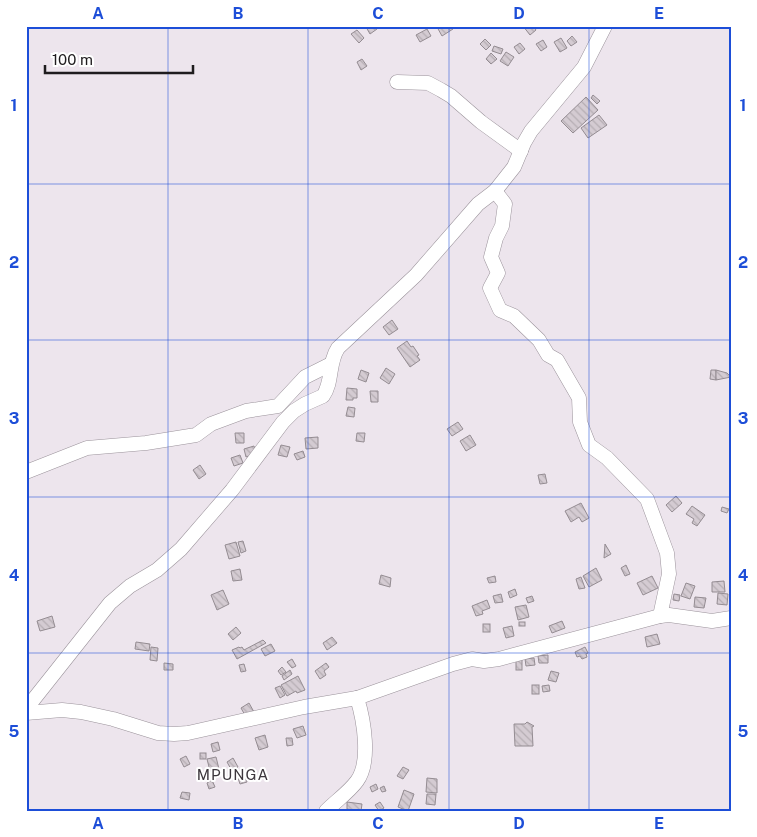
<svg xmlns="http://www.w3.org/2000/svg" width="757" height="837" font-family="'Public Sans',sans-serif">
	<defs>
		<pattern id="building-back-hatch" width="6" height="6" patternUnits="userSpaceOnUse" patternTransform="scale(1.25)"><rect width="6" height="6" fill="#d4cbd2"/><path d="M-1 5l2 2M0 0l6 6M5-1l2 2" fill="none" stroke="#b6aeb4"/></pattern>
	</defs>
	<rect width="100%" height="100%" fill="#ede5ed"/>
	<g fill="url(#building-back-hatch)" stroke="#948c92">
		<path d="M368,26H375L377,29L370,34L366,27Z"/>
		<path d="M438,26H451L453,29L442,36L437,27Z"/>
		<path d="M523,26H533L536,30L530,35Z"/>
		<path d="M427,29L431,36L420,42L416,35Z"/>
		<path d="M357,30L364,38L359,43L351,34Z"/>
		<path d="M572,36L577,42L571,46L567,41Z"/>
		<path d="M561,38L567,48L560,52L554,42Z"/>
		<path d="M485,39L491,45L486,50L480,44Z"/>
		<path d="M543,40L547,47L541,51L536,44Z"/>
		<path d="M520,43L525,49L519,54L514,47Z"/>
		<path d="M494,46L503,49L501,54L492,51Z"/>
		<path d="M506,52L514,57L508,66L500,61Z"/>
		<path d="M491,53L497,59L491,64L486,59Z"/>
		<path d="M362,59L367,66L361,70L357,62Z"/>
		<path d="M593,95L600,101L597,104L591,98Z"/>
		<path d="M586,97L598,110L573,133L561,121Z"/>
		<path d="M599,115L607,125L588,138L581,128Z"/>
		<path d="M392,320L398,329L389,335L383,327Z"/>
		<path d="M407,341L411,347L413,346L419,355L417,356L420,360L410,367L397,348Z"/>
		<path d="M386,368L395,374L389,384L380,378Z"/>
		<path d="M361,370L369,373L366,382L358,379Z"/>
		<path d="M711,370H716V380L710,379Z"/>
		<path d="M716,370L727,373L731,377L716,380Z"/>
		<path d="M347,388L357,389V398H353V400H346Z"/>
		<path d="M370,391H378V402H371Z"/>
		<path d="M348,407L355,408L354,417L346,416Z"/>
		<path d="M458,422L463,429L452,436L447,429Z"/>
		<path d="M235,433H244V443H236Z"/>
		<path d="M357,433H365L364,442L356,441Z"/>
		<path d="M470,435L476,445L466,451L460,441Z"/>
		<path d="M318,437V448L306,449L305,438Z"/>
		<path d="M281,445L290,447L287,457L278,455Z"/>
		<path d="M254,446L256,454L246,457L244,449Z"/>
		<path d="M303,451L305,457L297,460L294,454Z"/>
		<path d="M240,455L243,463L234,466L231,458Z"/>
		<path d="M200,465L206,474L199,479L193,470Z"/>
		<path d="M545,474L547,483L540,484L538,475Z"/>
		<path d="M676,496L682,503L672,512L666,505Z"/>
		<path d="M581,503L589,518L582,522L579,517L571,522L565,511Z"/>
		<path d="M692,506L705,515L697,526L692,523L694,519L686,514Z"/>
		<path d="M722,507L729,509L727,513L721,511Z"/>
		<path d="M243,541L246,551L241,553L238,542Z"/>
		<path d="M236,542L240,556L229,559L225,545Z"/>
		<path d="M605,544L611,554L604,558Z"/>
		<path d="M626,565L630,574L625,576L621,568Z"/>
		<path d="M596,568L602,580L589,587L583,576Z"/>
		<path d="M240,569L242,580L233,581L231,571Z"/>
		<path d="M381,575L391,578L390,587L379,584Z"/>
		<path d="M495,576L496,582L489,583L487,578Z"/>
		<path d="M652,576L658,588L643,595L637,583Z"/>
		<path d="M581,577L585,588L579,589L576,579Z"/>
		<path d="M724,581L725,592H712V582Z"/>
		<path d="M686,583L695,586L690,599L681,596Z"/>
		<path d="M515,589L517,595L510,598L508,592Z"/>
		<path d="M223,590L229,604L217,610L211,595Z"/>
		<path d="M718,593L728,594L727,605L717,604Z"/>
		<path d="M501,594L503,602L495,603L493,596Z"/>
		<path d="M674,594L680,595L679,601L673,600Z"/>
		<path d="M532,596L534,601L528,603L526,598Z"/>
		<path d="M695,597L706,598L704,608L694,607Z"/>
		<path d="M487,600L490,608L482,611L483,614L476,616L472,606Z"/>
		<path d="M526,605L529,617L518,620L515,607Z"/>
		<path d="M52,616L55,627L40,631L37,621Z"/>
		<path d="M562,621L565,628L552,633L549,626Z"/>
		<rect x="519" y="622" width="6" height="4"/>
		<rect x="483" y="624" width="7" height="8"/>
		<path d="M512,626L514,636L506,638L503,628Z"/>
		<path d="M236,627L241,633L233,640L228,634Z"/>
		<path d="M657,634L660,644L647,647L645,637Z"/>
		<path d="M332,637L337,643L327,650L323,643Z"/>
		<path d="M263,640L266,643L237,659L232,650L239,647L240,648L242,647L244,650Z"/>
		<path d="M136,642L150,644L149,651L135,649Z"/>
		<path d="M271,644L275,651L265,656L261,649Z"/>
		<path d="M151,647L158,648L157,661L150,660Z"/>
		<path d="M585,647L588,653L586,654L587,657L582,659L580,656L577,657L575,652Z"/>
		<path d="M548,655V663H539L538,656Z"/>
		<path d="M534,658L535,665L526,666L525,659Z"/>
		<path d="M292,659L296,666L292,668L287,662Z"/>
		<rect x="516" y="660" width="6" height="10"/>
		<path d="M164,663L173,664V670H164Z"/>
		<path d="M326,663L329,667L324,671L326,675L320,679L315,671Z"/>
		<path d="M244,664L246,671L241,672L239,665Z"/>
		<path d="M282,667L286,672L281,675L278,671Z"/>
		<path d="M290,670L292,674L284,680L282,676Z"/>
		<path d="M551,671L559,673L556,682L548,680Z"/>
		<path d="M298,676L305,690L297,693L296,691L287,696L281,685Z"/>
		<rect x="532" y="685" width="7" height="9"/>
		<path d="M549,685L550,691L543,692L542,686Z"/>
		<path d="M280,686L285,695L280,698L275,688Z"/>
		<path d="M249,703L254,712L246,717L241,708Z"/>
		<path d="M527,722L534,726L532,727L533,746H515L514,724H525Z"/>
		<path d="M303,726L306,735L297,738L293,729Z"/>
		<path d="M265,735L268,747L259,750L255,738Z"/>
		<path d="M286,738H292L293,745L287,746Z"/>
		<path d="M218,742L220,750L213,752L211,744Z"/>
		<rect x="200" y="753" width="6" height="6"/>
		<path d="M186,756L190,764L184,767L180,759Z"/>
		<path d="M216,757L219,769L210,771L207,759Z"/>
		<path d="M233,758L238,767L232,771L227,762Z"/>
		<path d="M403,767L409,770L403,779L397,776Z"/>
		<path d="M254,769L256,776L251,777L249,771Z"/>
		<path d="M245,775L247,782L240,784L238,778Z"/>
		<path d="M427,778L437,779V793L426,792Z"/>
		<path d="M212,780L215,787L209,789L207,783Z"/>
		<path d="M376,784L378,789L372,792L370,787Z"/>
		<path d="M384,786L386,791L382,792L380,788Z"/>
		<path d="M404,790L414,794L408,811L398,807Z"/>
		<path d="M182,792L190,793L189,800L180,798Z"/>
		<path d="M427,794H436L435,805L426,804Z"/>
		<path d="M347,802L362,804L361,811L347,809Z"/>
		<path d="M380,802L384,808L379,811L375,805Z"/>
	</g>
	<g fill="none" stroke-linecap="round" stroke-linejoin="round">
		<defs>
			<g id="minor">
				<path d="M397,82L428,83L441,90L451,96L481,122L521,151"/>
				<path d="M495,191L505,204L502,226L496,238L491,257L498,273L490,288L500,310L514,316L539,340L548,355L557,360L579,398L580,422L589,445L607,458L647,499L667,553L669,574L660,616"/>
				<path d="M26,472L87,448L146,443L196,435L211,424L246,411L278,406L305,377L331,364"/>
				<path d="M26,709L110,603L130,586L157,570L181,549L232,490L283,422L294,411L305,404L323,396C333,382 328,363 338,348L416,275L478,204L495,191L514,167L524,143L531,131L584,67L605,26"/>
				<path d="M26,713L62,710L81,712L113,719L158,733L174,734L188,733L304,707L357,698L453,664L472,659L484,661L499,659L660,616L669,615L712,621L731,618"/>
				<path d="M326,811C336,801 349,792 357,781C371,762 364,720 357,698"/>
			</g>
		</defs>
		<use href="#minor" stroke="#9b939b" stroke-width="15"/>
		<use href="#minor" stroke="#fff" stroke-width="14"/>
	</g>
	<path fill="none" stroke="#1d4ed8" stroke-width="1" stroke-opacity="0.55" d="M168,26V811M308,26V811M449,26V811M589,26V811M26,184H731M26,340H731M26,497H731M26,653H731"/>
	<g text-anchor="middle" stroke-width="4" stroke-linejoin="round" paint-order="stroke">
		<g font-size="15" letter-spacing="1" fill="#3c363c" stroke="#fff">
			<text x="233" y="780">MPUNGA</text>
		</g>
	</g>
	<rect width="757" height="837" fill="none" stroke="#ffffff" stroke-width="55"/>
	<path d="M45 65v8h148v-8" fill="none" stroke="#1f1c1e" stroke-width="2.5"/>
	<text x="52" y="65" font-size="15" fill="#1f1c1e" stroke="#ffffff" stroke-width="4" paint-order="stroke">100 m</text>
	<rect x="28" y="28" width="702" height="782" fill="none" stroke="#1d4ed8" stroke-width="2"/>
	<g font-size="16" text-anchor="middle" font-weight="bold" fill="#1d4ed8">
		<text x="98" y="19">A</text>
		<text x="238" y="19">B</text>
		<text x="378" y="19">C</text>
		<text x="519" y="19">D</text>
		<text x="659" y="19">E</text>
		<text x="14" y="111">1</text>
		<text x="743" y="111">1</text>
		<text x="14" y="268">2</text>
		<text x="743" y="268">2</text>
		<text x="14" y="424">3</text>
		<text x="743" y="424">3</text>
		<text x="14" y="581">4</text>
		<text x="743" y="581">4</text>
		<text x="14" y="737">5</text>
		<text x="743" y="737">5</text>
		<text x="98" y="829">A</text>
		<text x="238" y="829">B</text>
		<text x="378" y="829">C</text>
		<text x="519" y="829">D</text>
		<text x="659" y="829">E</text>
	</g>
</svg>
